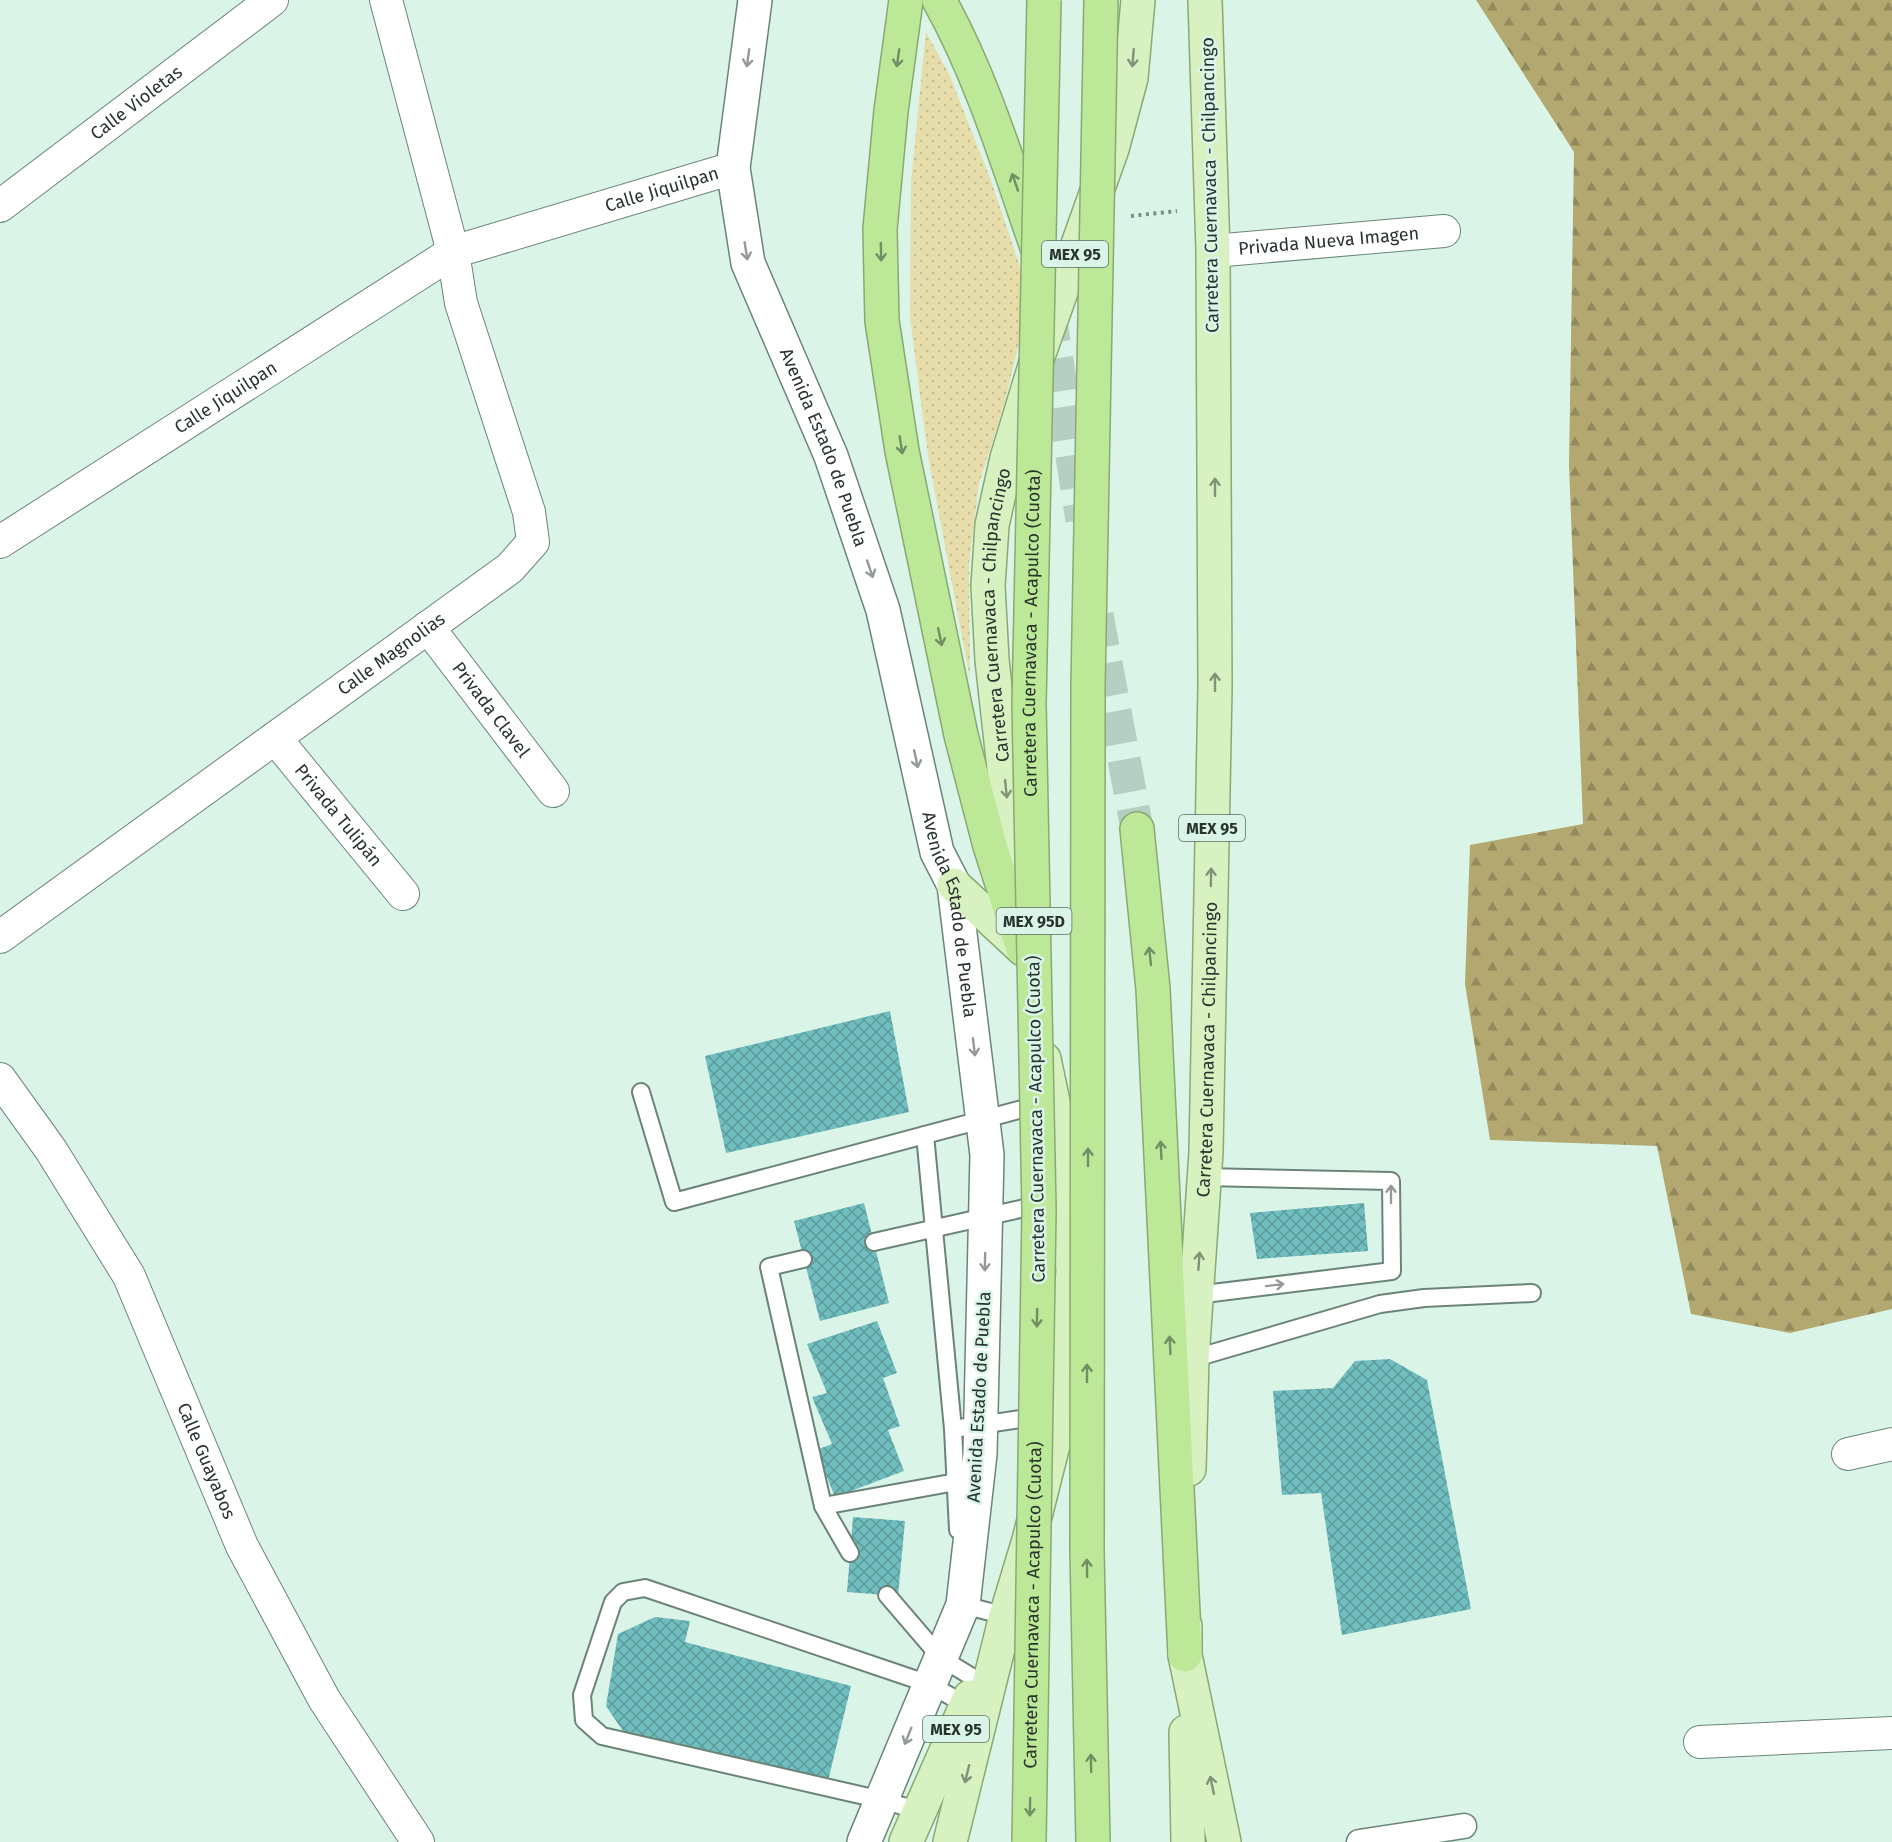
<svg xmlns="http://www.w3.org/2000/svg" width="1892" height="1842" font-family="'Fira Sans',sans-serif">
	<defs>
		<pattern id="green-dots" width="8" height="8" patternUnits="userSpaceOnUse" patternTransform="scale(1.5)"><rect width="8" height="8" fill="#e6ddaa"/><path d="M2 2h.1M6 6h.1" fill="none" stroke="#c5be93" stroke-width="1.8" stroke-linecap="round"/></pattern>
		<pattern id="forest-firs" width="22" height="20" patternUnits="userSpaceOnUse" patternTransform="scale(1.5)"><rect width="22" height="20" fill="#b3a86f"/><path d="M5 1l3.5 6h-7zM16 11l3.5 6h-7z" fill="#928a5c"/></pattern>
		<pattern id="building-cross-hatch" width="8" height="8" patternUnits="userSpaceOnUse" patternTransform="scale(1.5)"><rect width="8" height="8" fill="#70bebf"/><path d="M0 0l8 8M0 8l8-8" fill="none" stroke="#5c9b9c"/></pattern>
	</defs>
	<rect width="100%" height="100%" fill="#daf5e7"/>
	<path fill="url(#green-dots)" d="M926,32L950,76L990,178L1030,296L1005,401L979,484L969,563L970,679L928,456L910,318L911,181Z"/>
	<path fill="url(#forest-firs)" d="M1476,0H1892V1309L1790,1333L1691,1314L1657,1146L1490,1140L1465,984L1470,845L1583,824L1569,465L1574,152Z"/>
	<g fill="url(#building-cross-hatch)">
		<path d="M890,1011L909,1112L726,1153L705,1056Z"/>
		<path d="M864,1203L889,1303L820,1321L794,1221Z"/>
		<path d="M1364,1203L1368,1251L1257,1259L1250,1213Z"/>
		<path d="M877,1321L897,1373L883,1378L900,1426L888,1430L904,1471L835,1497L816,1450L832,1444L812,1397L827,1393L807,1344Z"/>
		<path d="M1390,1359L1427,1380L1471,1609L1342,1635L1321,1493L1282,1495L1273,1391L1333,1388L1355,1361Z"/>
		<path d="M853,1517L905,1521L898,1596L847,1592Z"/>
		<path d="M655,1617L690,1621L685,1642L851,1686L828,1781L625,1734L606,1706L618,1634Z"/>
	</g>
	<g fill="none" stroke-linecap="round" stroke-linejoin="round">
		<g stroke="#b7cec2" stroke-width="33" stroke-dasharray="33 16" stroke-linecap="butt">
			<path d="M1049,310L1082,520"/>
			<path d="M1097,615L1137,829"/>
		</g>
		<defs>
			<g id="service">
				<path d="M641,1092L674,1202L1041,1104"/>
				<path d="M925,1135L953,1429L1040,1416"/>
				<path d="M874,1242L1042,1204"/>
				<path d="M803,1259L769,1267L823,1506L850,1553"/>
				<path d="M1196,1295L1392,1271L1391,1181L1204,1177"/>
				<path d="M1192,1359L1380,1304L1424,1298L1532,1293"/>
				<path d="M953,1429L958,1530"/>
				<path d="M823,1506L956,1482"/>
				<path d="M887,1595L941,1658L977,1680"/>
				<path d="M963,1600V1605L1006,1616"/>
				<path d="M920,1811L882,1800L602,1736L584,1720L582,1695L613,1602L623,1592L645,1588L929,1684L966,1705"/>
			</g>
			<path id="pedestrian" d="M1359,1842L1464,1826"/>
			<g id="minor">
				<path id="s1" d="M0,206L272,0"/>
				<path id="s2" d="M1213,251L1444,231"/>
				<path id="s3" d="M0,542L453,252L733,168"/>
				<path id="s4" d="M428,627L553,791"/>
				<path id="s5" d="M275,738L403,894"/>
				<path id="s6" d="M0,937L510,568L533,542L529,512L461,303L453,252L386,0"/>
				<path id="s7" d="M0,1079L51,1150L129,1276L242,1546L324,1699L418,1842"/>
				<path d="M1848,1454L1892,1444"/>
				<path d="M1700,1742L1892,1733"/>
			</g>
			<g id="tertiary">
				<path id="s8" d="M755,0L733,168L748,263L831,456L883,610L937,852L954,885L987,1155L980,1454L963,1605L864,1842"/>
			</g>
			<g id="primary">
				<path d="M954,885L1023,949"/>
				<path id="s9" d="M1020,913L992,660L988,586L992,525L1007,458L1037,359L1112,149L1131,78L1138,0"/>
				<path id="s10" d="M1189,1469L1192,1359L1206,1152L1215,687L1213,251L1205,0"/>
				<path d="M1185,1626V1655L1224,1842"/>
				<path d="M1186,1732L1188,1842"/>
				<path d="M906,1842L970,1697"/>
				<path d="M950,1842L1006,1616L1029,1540L1054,1441L1064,1369L1073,1272L1068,1198L1057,1121L1044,1059"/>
			</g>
			<g id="motorway">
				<path d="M906,0L891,111L880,229L882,321L902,451L961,735L990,846L1023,949"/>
				<path d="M939,0C982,77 1008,164 1037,247"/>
				<path d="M1137,829L1153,989L1185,1655"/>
			</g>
		</defs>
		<use href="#service" stroke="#6c8478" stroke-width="20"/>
		<use href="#pedestrian" stroke="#6c8478" stroke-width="27"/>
		<use href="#minor" stroke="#6c8478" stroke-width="34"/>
		<use href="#tertiary" stroke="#6c8478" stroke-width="36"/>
		<use href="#primary" stroke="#89a973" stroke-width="36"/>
		<use href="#motorway" stroke="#89a973" stroke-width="36"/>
		<path stroke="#7a8d84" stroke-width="4" stroke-dasharray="3 4.5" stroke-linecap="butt" d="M1131,216L1177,211"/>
		<use href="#service" stroke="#fff" stroke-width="16"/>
		<use href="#pedestrian" stroke="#fff" stroke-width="24"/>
		<use href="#minor" stroke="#fff" stroke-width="32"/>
		<use href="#tertiary" stroke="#fff" stroke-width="33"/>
		<use href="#primary" stroke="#d7f1c1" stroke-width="33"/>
		<use href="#motorway" stroke="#bce898" stroke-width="33"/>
		<defs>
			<g id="motorway-bridge">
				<path id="s11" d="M1029,1842L1039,1210L1029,704L1044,0"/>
				<path d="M1093,1842L1087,1551L1088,686L1101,0"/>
			</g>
		</defs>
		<use href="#motorway-bridge" stroke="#89a973" stroke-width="36" stroke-linecap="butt"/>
		<use href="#motorway-bridge" stroke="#bce898" stroke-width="33"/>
	</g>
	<defs><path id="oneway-shaft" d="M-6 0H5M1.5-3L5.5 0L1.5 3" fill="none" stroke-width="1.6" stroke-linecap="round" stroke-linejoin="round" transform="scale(1.5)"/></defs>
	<g stroke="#949a97">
		<use href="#oneway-shaft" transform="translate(748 58) rotate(98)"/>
		<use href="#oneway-shaft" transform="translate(746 251) rotate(81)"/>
		<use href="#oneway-shaft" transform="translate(870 569) rotate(71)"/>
		<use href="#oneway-shaft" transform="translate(916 759) rotate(78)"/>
		<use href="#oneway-shaft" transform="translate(974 1047) rotate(83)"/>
		<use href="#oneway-shaft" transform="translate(1391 1194) rotate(-90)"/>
		<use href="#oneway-shaft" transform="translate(985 1262) rotate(91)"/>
		<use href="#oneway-shaft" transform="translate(1275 1285) rotate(-7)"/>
		<use href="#oneway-shaft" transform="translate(908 1736) rotate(112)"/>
	</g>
	<g stroke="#728e64">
		<use href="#oneway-shaft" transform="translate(898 58) rotate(98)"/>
		<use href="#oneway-shaft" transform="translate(1015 182) rotate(-109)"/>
		<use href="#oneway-shaft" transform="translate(881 252) rotate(89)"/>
		<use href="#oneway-shaft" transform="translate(901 445) rotate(81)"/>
		<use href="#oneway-shaft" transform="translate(940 637) rotate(78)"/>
		<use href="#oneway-shaft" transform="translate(1150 956) rotate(-96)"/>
		<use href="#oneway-shaft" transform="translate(1161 1150) rotate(-93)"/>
		<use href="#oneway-shaft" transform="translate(1088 1157) rotate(-90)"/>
		<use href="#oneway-shaft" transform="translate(1037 1318) rotate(91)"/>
		<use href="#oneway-shaft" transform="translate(1170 1345) rotate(-93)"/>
		<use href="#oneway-shaft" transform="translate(1087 1373) rotate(-90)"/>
		<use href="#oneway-shaft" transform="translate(1087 1568) rotate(-91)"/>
		<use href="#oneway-shaft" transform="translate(1091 1763) rotate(-91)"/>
		<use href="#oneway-shaft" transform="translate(1030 1807) rotate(91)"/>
	</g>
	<g stroke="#809278">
		<use href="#oneway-shaft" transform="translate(1133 58) rotate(95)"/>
		<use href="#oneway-shaft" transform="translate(1215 487) rotate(-90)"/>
		<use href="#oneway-shaft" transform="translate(1215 682) rotate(-90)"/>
		<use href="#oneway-shaft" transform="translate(1006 789) rotate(84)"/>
		<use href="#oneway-shaft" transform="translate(1211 877) rotate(-89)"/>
		<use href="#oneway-shaft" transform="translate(1199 1261) rotate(-86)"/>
		<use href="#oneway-shaft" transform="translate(967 1774) rotate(104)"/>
		<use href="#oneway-shaft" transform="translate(1212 1785) rotate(-102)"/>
	</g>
	<g text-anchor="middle" stroke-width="5" stroke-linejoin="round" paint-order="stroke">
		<g fill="#daf5e7" stroke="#5e6e66" stroke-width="1.5">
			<rect x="1042" y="241" width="66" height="26" rx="4.5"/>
			<rect x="1179" y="815" width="66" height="26" rx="4.5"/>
			<rect x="996.5" y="908" width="75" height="26" rx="4.5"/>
			<rect x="923" y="1716" width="66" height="26" rx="4.5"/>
		</g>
		<g font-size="16" font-weight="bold" fill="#29342f">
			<text x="1075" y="260">MEX 95</text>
			<text x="1212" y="834">MEX 95</text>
			<text x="1034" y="927">MEX 95D</text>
			<text x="956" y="1735">MEX 95</text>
		</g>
		<g font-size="18" fill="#29342f" stroke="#daf5e7">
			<text dy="6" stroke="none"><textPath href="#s1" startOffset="171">Calle Violetas</textPath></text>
			<text transform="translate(1210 185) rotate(-91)" y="6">Carretera Cuernavaca - Chilpancingo</text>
			<text dy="6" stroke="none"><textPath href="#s3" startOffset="756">Calle Jiquilpan</textPath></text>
			<text dy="6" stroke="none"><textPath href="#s2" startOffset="116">Privada Nueva Imagen</textPath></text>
			<text dy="6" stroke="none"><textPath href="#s3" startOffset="268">Calle Jiquilpan</textPath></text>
			<text dy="6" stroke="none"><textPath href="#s8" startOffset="465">Avenida Estado de Puebla</textPath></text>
			<text dy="6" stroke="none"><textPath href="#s9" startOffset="300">Carretera Cuernavaca - Chilpancingo</textPath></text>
			<text dy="6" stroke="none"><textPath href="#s11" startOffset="1209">Carretera Cuernavaca - Acapulco (Cuota)</textPath></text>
			<text dy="6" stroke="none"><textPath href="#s6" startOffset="483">Calle Magnolias</textPath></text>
			<text dy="6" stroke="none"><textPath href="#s4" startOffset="104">Privada Clavel</textPath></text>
			<text dy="6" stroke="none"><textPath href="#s5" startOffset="100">Privada Tulipán</textPath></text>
			<text dy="6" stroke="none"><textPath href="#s8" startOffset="951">Avenida Estado de Puebla</textPath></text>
			<text dy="6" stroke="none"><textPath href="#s10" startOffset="420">Carretera Cuernavaca - Chilpancingo</textPath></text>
			<text transform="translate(1036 1119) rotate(-91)" y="6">Carretera Cuernavaca - Acapulco (Cuota)</text>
			<text transform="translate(979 1397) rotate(-87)" y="6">Avenida Estado de Puebla</text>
			<text dy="6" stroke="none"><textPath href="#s7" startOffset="436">Calle Guayabos</textPath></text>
			<text dy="6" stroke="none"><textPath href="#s11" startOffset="237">Carretera Cuernavaca - Acapulco (Cuota)</textPath></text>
		</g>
	</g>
</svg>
